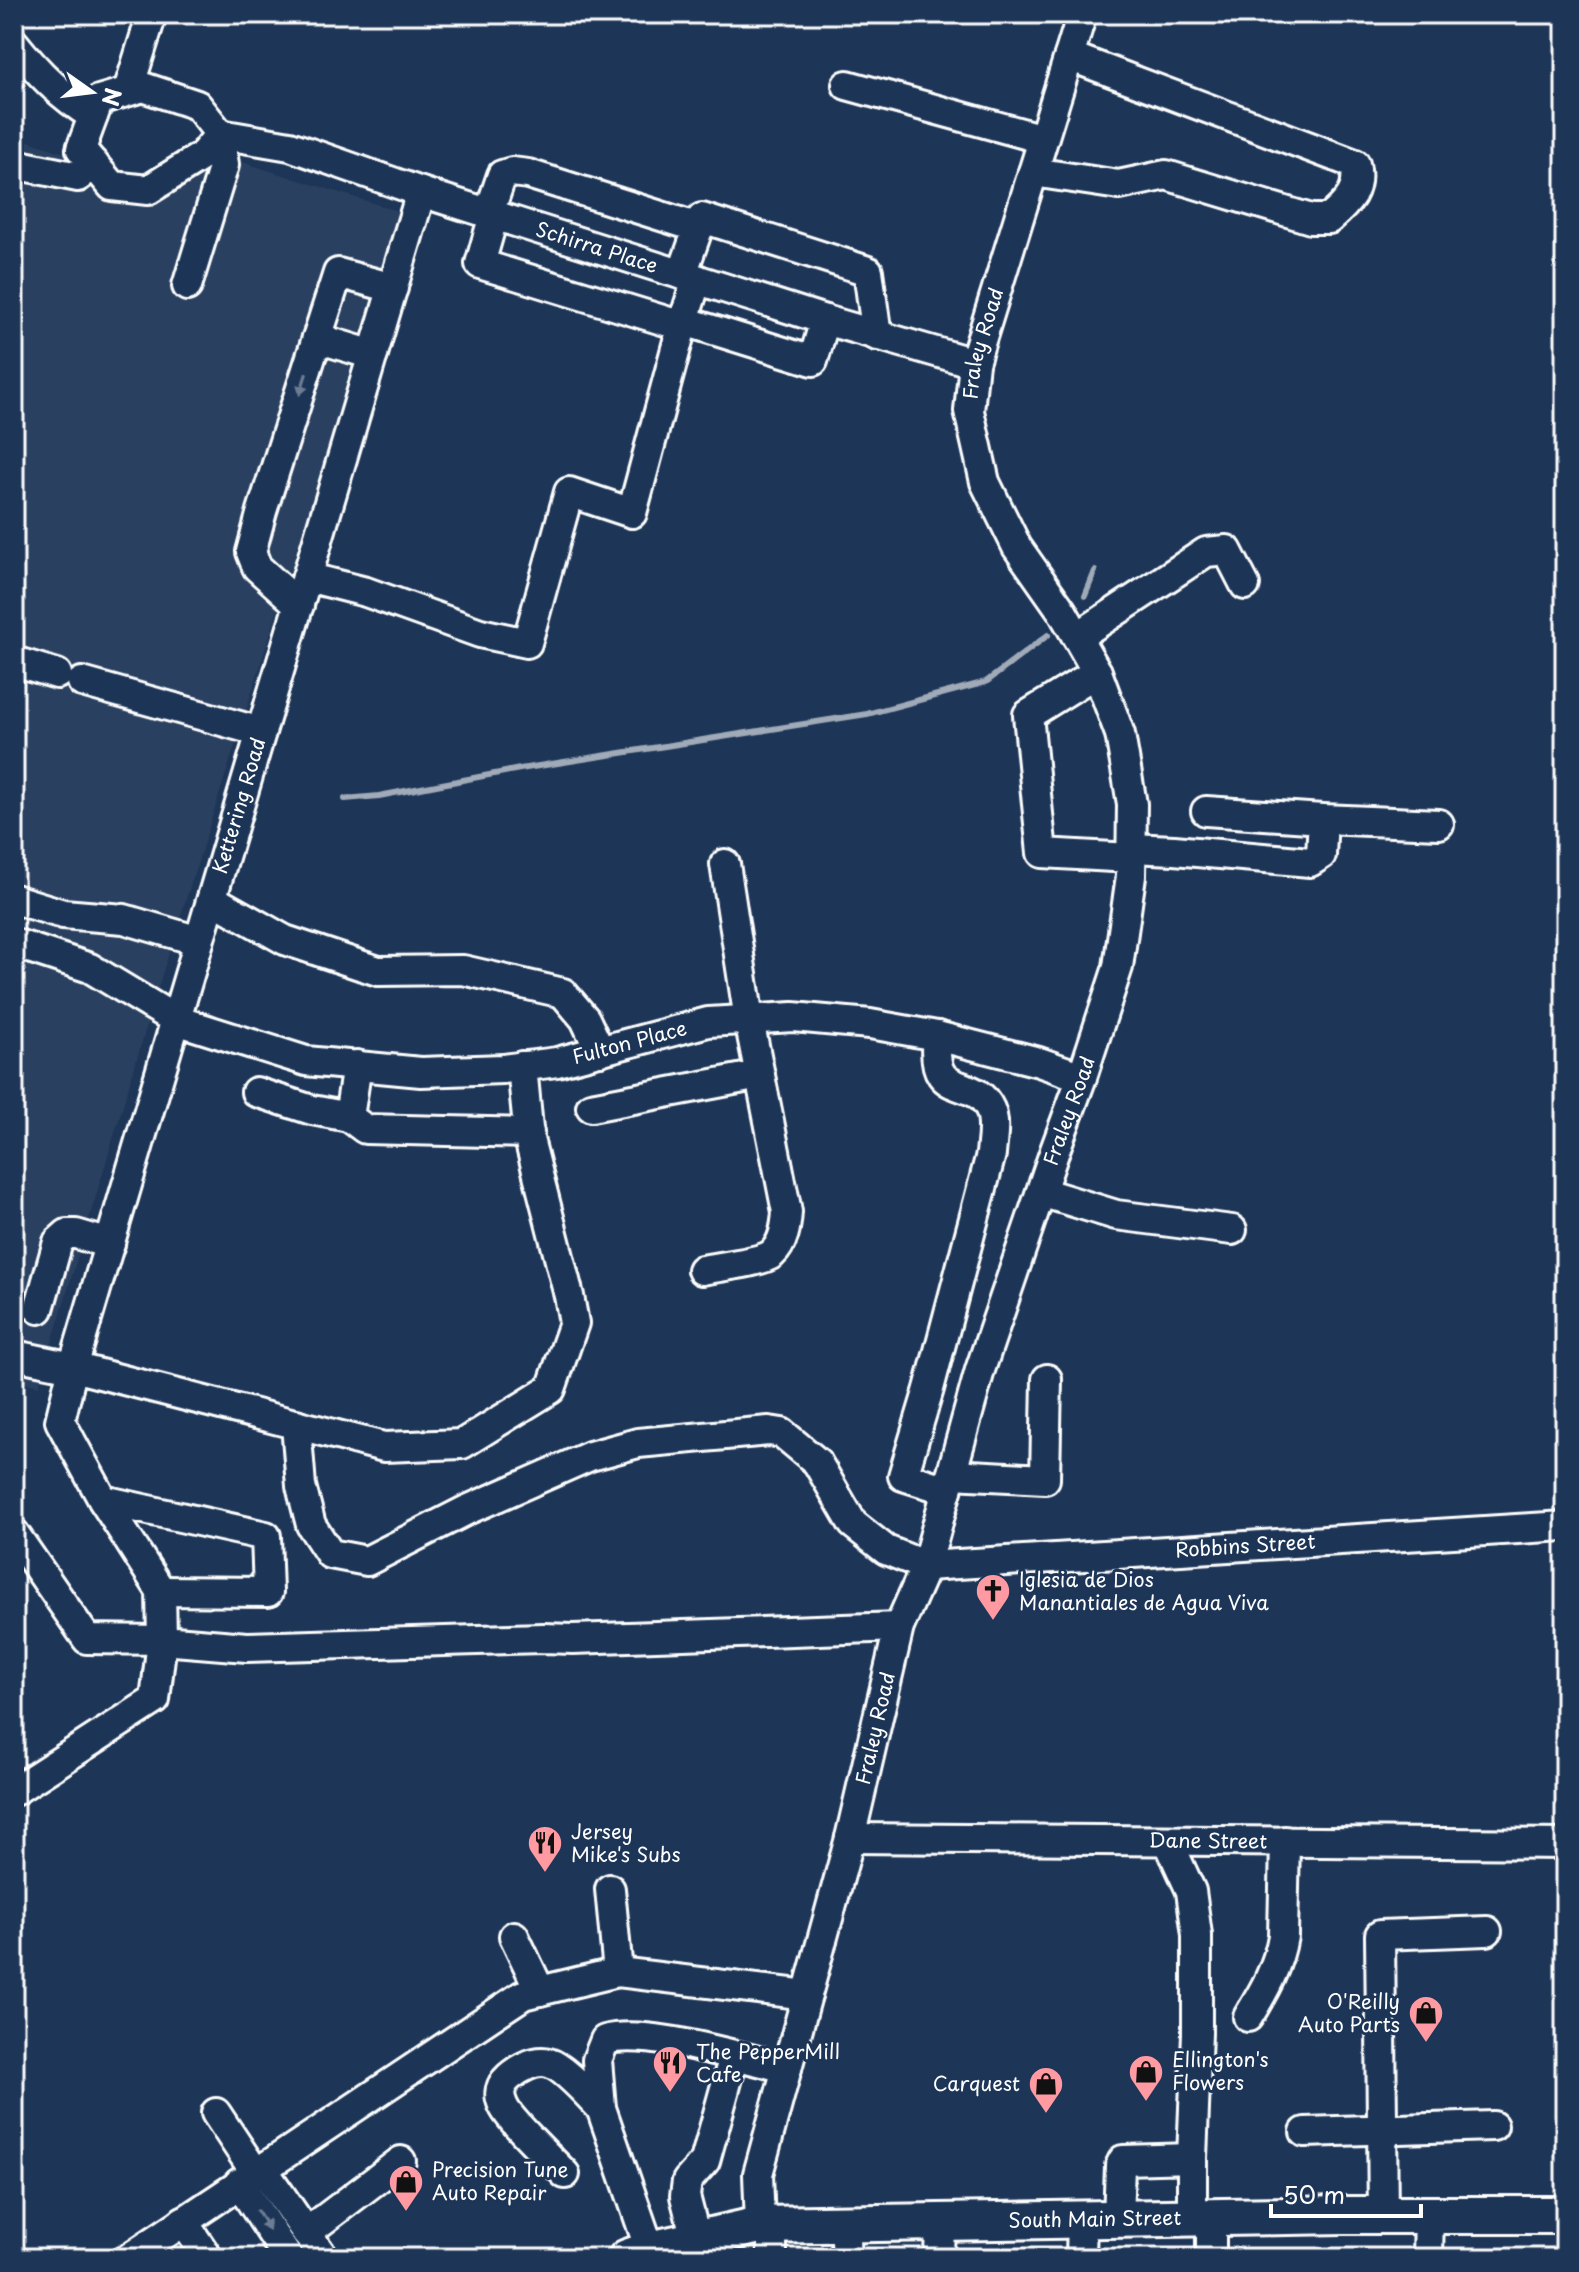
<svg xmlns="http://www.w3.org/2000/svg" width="1579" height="2272" font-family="'Playpen Sans',sans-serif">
	<rect width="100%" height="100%" fill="#1d3557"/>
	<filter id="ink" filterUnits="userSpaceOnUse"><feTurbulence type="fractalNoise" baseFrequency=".0125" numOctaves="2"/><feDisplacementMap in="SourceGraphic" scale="16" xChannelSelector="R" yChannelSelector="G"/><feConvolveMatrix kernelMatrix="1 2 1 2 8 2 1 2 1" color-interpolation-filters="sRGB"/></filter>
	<g filter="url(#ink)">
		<path fill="#2a4161" d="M14,136L174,190L223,156L404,213L162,975L39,1386L14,1380Z"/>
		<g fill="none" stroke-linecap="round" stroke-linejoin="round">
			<g stroke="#a0aab8" stroke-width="6">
				<path d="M1085,596L1095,571"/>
				<path d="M345,799L379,796L520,769L867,714L986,682L1048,635"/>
			</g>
			<defs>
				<g id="minor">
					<path d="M14,43C38,73 61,96 93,116"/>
					<path d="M847,85L1043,139"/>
					<path d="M143,87L197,105L220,134L202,156L148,190L112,186L81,149L99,100Z"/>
					<path d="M128,91L152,14"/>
					<path d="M14,164L78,177L94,164"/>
					<path d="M1033,172L1119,185L1166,175L1311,219H1329C1348,203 1361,190 1355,164L1069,56"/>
					<path d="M489,213L502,175L512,172L528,174L699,228"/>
					<path d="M494,215L480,264L682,326L697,279"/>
					<path d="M682,274L702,218L868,271L877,336"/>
					<path id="s1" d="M187,286L224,165L220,134L290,146L421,192L825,320L974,363"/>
					<path d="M684,321L813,361L825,320"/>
					<path d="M317,338L338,273L393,288"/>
					<path d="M307,577L366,592L480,633L527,643L569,492L632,513L682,326"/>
					<path d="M299,605L257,567L251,552L262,511L317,338L373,355"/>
					<path d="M1077,637L1206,552L1227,550L1245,585"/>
					<path d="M14,661L57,674"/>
					<path d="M1097,672L1028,715L1042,853L1131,858"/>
					<path d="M82,682L261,732"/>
					<path d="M1206,811L1323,819L1439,824"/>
					<path d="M1131,848L1174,850L1310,862L1321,855L1323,819"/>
					<path d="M14,899L63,914L124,919L199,941"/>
					<path d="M212,899L285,940L378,971L463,970L563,993L585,1019L600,1051"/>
					<path id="s2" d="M14,943L90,968L176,1020L306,1061L421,1072L503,1069L557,1062L708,1022L793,1017L870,1024L937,1036L1039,1062L1082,1077"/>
					<path d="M937,1036C929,1104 973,1072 990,1109C996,1123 992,1140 991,1154L929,1389L903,1476L947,1490"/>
					<path d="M357,1065L349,1117L365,1129L529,1133"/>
					<path d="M256,1092L312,1110L349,1117"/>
					<path d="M591,1107L760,1075"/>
					<path d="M1041,1192L1116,1215L1232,1230"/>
					<path d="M702,1270C717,1267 762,1262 772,1254C784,1243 786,1226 787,1212L749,1020L725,864"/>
					<path d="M39,1309L58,1242L67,1234H76L110,1244"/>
					<path d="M14,1355L73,1367L384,1447L462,1444L551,1389L574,1323L569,1296L529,1139L522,1066"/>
					<path id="s3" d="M296,1424L301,1486L311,1525L330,1554L367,1561L467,1510L590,1456L638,1443L769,1431L782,1433L817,1462L853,1524L886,1550L926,1566L1565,1526"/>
					<path d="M952,1474L1045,1479L1047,1379"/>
					<path d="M103,1500L266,1536L268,1592L161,1591"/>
					<path d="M14,1533L87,1639L162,1640L247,1647L543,1638L573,1639L899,1627"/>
					<path id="s4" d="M14,1791L155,1700L162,1640L161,1591L103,1500L60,1421L73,1367L421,192"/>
					<path id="s5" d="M850,1838L1565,1844"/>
					<path d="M1168,1841L1191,1891L1197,1935V2033L1192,2158"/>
					<path d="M610,1889L618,1972L807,1995"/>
					<path d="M514,1936L540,1991"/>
					<path d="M1248,2017C1264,1991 1278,1967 1283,1936L1285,1841"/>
					<path d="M216,2113L255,2172"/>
					<path d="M1305,2132L1493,2126"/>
					<path d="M262,2168L324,2258"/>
					<path d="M565,2174C552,2160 508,2119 503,2105C498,2094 500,2085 509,2077C518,2069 535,2059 549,2063C564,2067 589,2096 601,2108"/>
					<path d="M239,2183L288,2258"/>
					<path d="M1383,2215L1380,1935L1487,1931"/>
					<path d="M1118,2218L1120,2166L1123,2160L1192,2158V2217"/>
					<path d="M183,2221L208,2258"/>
					<path d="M845,2223L847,2258"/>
					<path id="s6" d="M760,2225L758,2174L850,1838L899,1627L926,1566L980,1370L1055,1150L1082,1077L1118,967L1131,876L1132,804L1120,734L1097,672L1062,611L1017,547L985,482L969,411L974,363L1082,14"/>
					<path d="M772,2225V2258"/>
					<path d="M306,2233L401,2161"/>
					<path d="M696,2239L685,2196L687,2181L705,2161L734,2056"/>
					<path d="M650,2250L601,2108L597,2060L605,2040C647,2028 742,2058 787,2068"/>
					<path d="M129,2258L523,1995L618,1972"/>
					<path d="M939,2258L940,2222"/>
					<path d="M1081,2258L1082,2219"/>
					<path d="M1211,2258V2217"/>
					<path d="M1428,2258L1429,2215"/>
				</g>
				<g id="major">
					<path id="s7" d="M627,2258L650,2250L760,2225L1344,2215H1565"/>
				</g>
			</defs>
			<use href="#minor" stroke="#fff" stroke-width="34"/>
			<use href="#major" stroke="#fff" stroke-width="42"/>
			<use href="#minor" stroke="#1d3557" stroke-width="28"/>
			<use href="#major" stroke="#1d3557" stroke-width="36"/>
		</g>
		<defs><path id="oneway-solid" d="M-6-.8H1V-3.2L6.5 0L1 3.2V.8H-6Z" transform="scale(2)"/></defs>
		<g fill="#6c7c92">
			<use href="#oneway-solid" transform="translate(303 384) rotate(108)"/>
			<use href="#oneway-solid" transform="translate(263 2220) rotate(57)"/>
		</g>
	</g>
	<defs>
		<symbol id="church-pin" viewBox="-11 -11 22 30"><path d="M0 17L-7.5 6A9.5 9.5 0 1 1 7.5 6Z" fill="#ff9aa2" stroke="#1d3557"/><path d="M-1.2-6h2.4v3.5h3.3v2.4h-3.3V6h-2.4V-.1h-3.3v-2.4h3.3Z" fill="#111"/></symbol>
		<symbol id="restaurant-pin" viewBox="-11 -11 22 30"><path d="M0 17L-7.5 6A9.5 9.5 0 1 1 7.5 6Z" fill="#ff9aa2" stroke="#1d3557"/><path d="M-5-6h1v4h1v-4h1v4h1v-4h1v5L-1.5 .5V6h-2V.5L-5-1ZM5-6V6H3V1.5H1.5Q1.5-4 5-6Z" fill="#111"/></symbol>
		<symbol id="shop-pin" viewBox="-11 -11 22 30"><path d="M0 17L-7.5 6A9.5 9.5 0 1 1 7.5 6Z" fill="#ff9aa2" stroke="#1d3557"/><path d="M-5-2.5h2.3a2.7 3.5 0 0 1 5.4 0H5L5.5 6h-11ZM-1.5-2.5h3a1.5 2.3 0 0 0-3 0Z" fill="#111"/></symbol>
	</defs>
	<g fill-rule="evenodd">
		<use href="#church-pin" x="973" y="1571" width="40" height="54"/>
		<use href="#restaurant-pin" x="525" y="1823" width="40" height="54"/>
		<use href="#shop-pin" x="1406" y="1993" width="40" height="54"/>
		<use href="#restaurant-pin" x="650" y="2043" width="40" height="54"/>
		<use href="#shop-pin" x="1126" y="2052" width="40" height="54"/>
		<use href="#shop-pin" x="1026" y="2064" width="40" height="54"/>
		<use href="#shop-pin" x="386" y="2162" width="40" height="54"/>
	</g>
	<g text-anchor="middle" stroke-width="6" stroke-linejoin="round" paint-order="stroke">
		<g font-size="20" fill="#fff" stroke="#1d3557">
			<text dy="7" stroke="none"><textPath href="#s1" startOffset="552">Schirra Place</textPath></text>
			<text dy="7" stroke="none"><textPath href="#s6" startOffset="1976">Fraley Road</textPath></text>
			<text dy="7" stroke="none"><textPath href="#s4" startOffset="1116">Kettering Road</textPath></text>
			<text dy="7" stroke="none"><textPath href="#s2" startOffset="644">Fulton Place</textPath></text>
			<text dy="7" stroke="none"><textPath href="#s6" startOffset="1160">Fraley Road</textPath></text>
			<text dy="7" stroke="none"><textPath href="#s3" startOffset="1138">Robbins Street</textPath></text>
			<text dy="7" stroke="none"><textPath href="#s6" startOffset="512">Fraley Road</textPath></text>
			<text dy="7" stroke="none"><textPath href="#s5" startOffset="358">Dane Street</textPath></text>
			<text dy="7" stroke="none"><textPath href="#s7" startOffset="472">South Main Street</textPath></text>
		</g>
		<g font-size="20" fill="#fff" stroke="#1d3557" text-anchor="start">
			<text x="1019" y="1587">Iglesia de Dios<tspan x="1019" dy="23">Manantiales de Agua Viva</tspan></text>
			<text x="571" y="1839">Jersey<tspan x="571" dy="23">Mike's Subs</tspan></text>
			<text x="1400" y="2009" text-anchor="end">O'Reilly<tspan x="1400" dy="23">Auto Parts</tspan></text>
			<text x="696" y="2059">The PepperMill<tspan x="696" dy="23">Cafe</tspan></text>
			<text x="1172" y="2067">Ellington's<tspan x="1172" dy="23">Flowers</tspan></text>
			<text x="1020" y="2091" text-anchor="end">Carquest</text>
			<text x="432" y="2177">Precision Tune<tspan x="432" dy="23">Auto Repair</tspan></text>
		</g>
	</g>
	<rect width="1579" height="2272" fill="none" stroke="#1d3557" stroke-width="48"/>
	<rect x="24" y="24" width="1531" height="2224" fill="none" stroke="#fff" stroke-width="3" filter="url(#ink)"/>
	<g transform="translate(92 92) rotate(104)" stroke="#1d3557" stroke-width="6" paint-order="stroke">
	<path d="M0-6L14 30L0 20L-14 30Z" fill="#ffffff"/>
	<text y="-12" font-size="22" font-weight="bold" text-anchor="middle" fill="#ffffff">N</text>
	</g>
	<path d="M1271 2204v12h150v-12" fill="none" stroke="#ffffff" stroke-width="4"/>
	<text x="1283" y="2204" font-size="24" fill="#ffffff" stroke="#1d3557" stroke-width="6" paint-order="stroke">50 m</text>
</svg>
